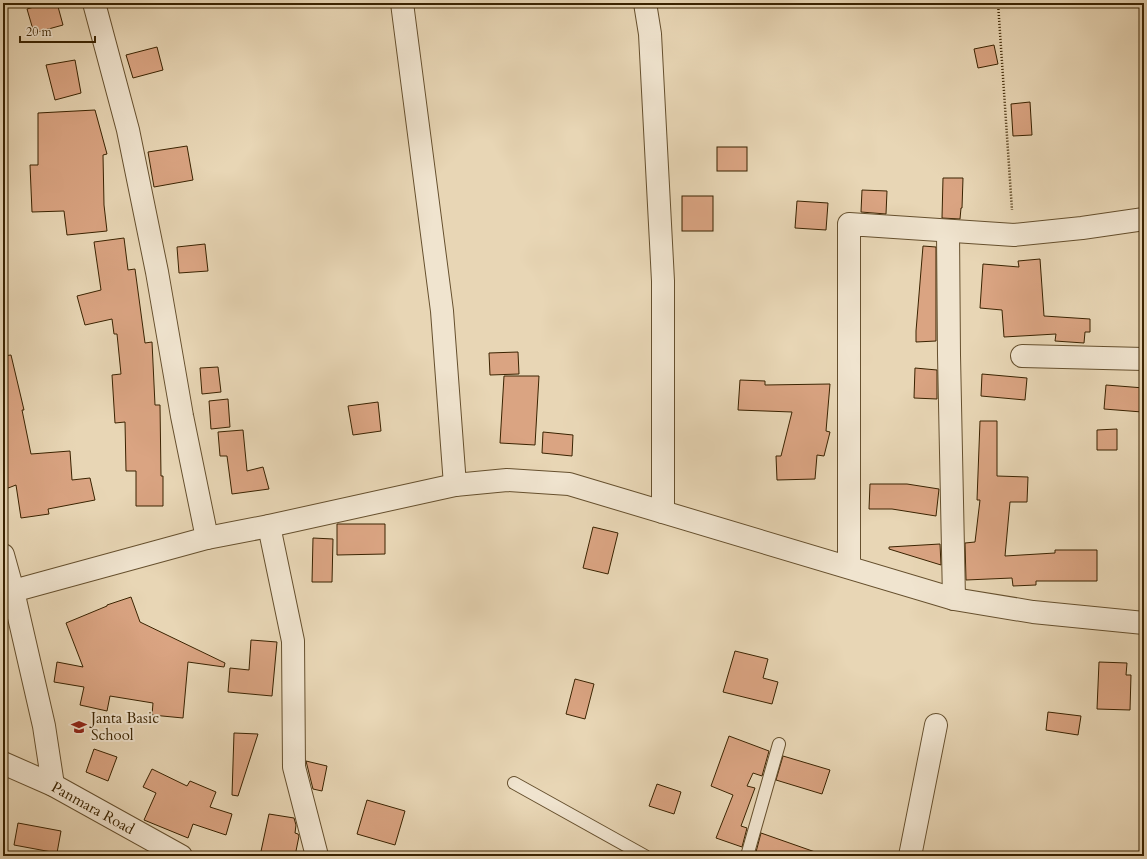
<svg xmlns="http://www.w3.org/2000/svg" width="1147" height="859" font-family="Cardo,serif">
	<rect width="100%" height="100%" fill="#e8d6b5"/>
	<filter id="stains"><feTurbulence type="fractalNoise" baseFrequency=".005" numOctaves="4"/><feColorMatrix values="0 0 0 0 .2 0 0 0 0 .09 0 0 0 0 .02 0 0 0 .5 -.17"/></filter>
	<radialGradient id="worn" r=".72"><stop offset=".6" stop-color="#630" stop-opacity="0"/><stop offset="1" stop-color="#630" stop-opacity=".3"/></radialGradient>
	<g fill="#daa482" stroke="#3a2301">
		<path d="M48,3H57L63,25L34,33L27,9Z"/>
		<path d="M994,45L998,64L978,68L974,49Z"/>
		<path d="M157,47L163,70L133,78L126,55Z"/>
		<path d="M75,60L81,93L55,100L46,65Z"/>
		<path d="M1030,102L1032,135L1013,136L1011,104Z"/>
		<path d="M95,110L107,154L103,155L104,205L107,231L67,235L64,211L32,212L30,165H38V113Z"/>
		<path d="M187,146L193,180L154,187L148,152Z"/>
		<rect x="717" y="147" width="30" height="24"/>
		<path d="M943,178H963L962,208H961L960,219L942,218Z"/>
		<path d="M862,190L887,191L886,214L861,212Z"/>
		<rect x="682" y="196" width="31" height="35"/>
		<path d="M797,201L828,203L826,230L795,228Z"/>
		<path d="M124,238L128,270L135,269L145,343L152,342L155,405H160L161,476H163V506H136V471H126L125,422L115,423L112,375L121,374L117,334H114L112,319L85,325L77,296L101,290L94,242Z"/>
		<path d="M205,244L208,271L179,273L177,247Z"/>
		<path d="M923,246L936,247V341L916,342V331Z"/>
		<path d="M1040,259L1044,316L1090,319V332H1085L1084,343L1055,341L1056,334L1004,337L1002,310L980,308L983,264L1019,267L1018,261Z"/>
		<path d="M518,352L519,374L490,375L489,353Z"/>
		<path d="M11,355L24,410H22L31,454L70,451L72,480L90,478L95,500L48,509L49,514L21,518L16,485L3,490V356Z"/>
		<path d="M218,367L221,392L202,394L200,368Z"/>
		<path d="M915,368L937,370V399L914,398Z"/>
		<path d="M982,374L1027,378L1025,400L981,396Z"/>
		<path d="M504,376H539L535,445L500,443Z"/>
		<path d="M740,380L765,381V385L830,384L826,431L830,432L824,456L817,455L815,479L777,480L776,456H781L792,412L738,410Z"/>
		<path d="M1106,385L1144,388L1142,412L1104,409Z"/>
		<path d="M228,399L230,427L211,429L209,401Z"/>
		<path d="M378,402L381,431L353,435L348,406Z"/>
		<path d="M980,421H997V476L1028,477L1027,502H1010L1005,556L1055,553V550H1097V581H1036V585L1013,586L1012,578L966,580L965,543L975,542L980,500H977Z"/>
		<path d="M1117,429V450H1097V430Z"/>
		<path d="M243,430L247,471L263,467L269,489L232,494L227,456H220L218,432Z"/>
		<path d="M543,432L573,435L572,456L542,453Z"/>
		<path d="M870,484H907L939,489L936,516L892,509H869Z"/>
		<path d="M337,524H385V554L337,555Z"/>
		<path d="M593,527L618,533L608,574L583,568Z"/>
		<path d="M313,538L333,539L332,582H312Z"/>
		<path d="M940,544L941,565L889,549V547Z"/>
		<path d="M131,597L140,622L225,663L224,667L188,662L183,718L152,715L153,703L110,696L107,711L80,705L84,687L54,682L57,662L83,667L66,623L107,606V605Z"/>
		<path d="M251,640L277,642L272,696L228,692L230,668L249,670Z"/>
		<path d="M735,651L768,659L763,678L778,682L772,704L723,692Z"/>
		<path d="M1099,662L1127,663L1126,675H1131L1130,710L1097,709Z"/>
		<path d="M575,679L594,684L585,719L566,714Z"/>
		<path d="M1048,712L1081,716L1078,735L1046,730Z"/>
		<path d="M234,733L258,734L238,796L232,795Z"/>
		<path d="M729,736L769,751L762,776L753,773L747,786L755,788L741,826L747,828L742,847L716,838L733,795L711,786Z"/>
		<path d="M94,749L117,757L108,781L86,772Z"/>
		<path d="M783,756L830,770L822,794L776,780Z"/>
		<path d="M306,761L327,766L322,791L313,789Z"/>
		<path d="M152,769L187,786L190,781L216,792L210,807L232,814L226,835L193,824L188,838L144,820L156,793L143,787Z"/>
		<path d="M657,784L681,792L674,814L649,806Z"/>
		<path d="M367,800L405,811L395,845L357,834Z"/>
		<path d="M269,814L294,818L296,825L295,833L298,834L299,836L295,856H260Z"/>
		<path d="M18,823L61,831L57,853L14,845Z"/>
		<path d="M761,833L818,853L817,856H767L756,852Z"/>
	</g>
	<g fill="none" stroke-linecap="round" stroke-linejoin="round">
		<defs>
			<g id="service">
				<path d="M514,783L645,856"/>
				<path d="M747,856L779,744"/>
			</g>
			<g id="minor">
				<path d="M94,3L128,130L157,272L182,416L207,538"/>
				<path d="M402,3L442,311L455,485"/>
				<path d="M645,3L650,34L663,281V512"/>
				<path d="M948,231L949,355L954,599"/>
				<path d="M1022,356L1144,359"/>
				<path d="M269,526L293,641L294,767L317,856"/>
				<path d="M3,555L13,591L207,538L269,526L455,485L507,480L569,484L954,599L1033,612L1144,623"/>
				<path d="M849,567V224L1014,235L1082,228L1144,219"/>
				<path d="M13,591L44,726L53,785"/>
				<path d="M910,856L936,725"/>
			</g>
			<path id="tertiary" d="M3,763L53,785L181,856"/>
		</defs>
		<use href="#service" stroke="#66502e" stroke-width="14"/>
		<use href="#minor" stroke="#66502e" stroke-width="24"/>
		<use href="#tertiary" stroke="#66502e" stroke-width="24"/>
		<path stroke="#3a2301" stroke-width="2.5" stroke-dasharray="1 2" stroke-linecap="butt" d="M998,3L1012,210"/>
		<use href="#service" stroke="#f0e4cf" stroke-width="12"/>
		<use href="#minor" stroke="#f0e4cf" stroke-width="22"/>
		<use href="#tertiary" stroke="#f0e4cf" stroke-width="22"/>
	</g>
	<defs>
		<symbol id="school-bare" viewBox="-9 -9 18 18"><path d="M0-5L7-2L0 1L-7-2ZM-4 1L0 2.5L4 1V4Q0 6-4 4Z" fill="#8f2418" stroke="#f0e4cf" stroke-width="2.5" paint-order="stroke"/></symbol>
	</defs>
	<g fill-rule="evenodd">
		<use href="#school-bare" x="68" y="716" width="22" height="22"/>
	</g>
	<g text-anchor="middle" stroke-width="4" stroke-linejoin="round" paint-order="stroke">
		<g font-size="15" fill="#3a2301" stroke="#f0e4cf" text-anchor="start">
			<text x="91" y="723">Janta Basic<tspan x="91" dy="17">School</tspan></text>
		</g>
		<g font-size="15" fill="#3a2301" stroke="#f0e4cf">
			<text transform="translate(93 808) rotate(29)" y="5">Panmara Road</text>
		</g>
	</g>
	<rect width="1147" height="859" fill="none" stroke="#e8d6b5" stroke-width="16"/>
	<rect x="4" y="4" width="1139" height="851" fill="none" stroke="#3a2301" stroke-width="2"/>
	<rect x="8" y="8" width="1131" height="843" fill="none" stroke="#3a2301"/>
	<path d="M20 36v6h75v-6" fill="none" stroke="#3a2301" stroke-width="2"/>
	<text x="26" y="36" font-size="12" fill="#3a2301" stroke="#f0e4cf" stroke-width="3" paint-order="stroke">20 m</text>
	<rect width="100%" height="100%" filter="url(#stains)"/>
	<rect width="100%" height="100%" fill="url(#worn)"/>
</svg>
